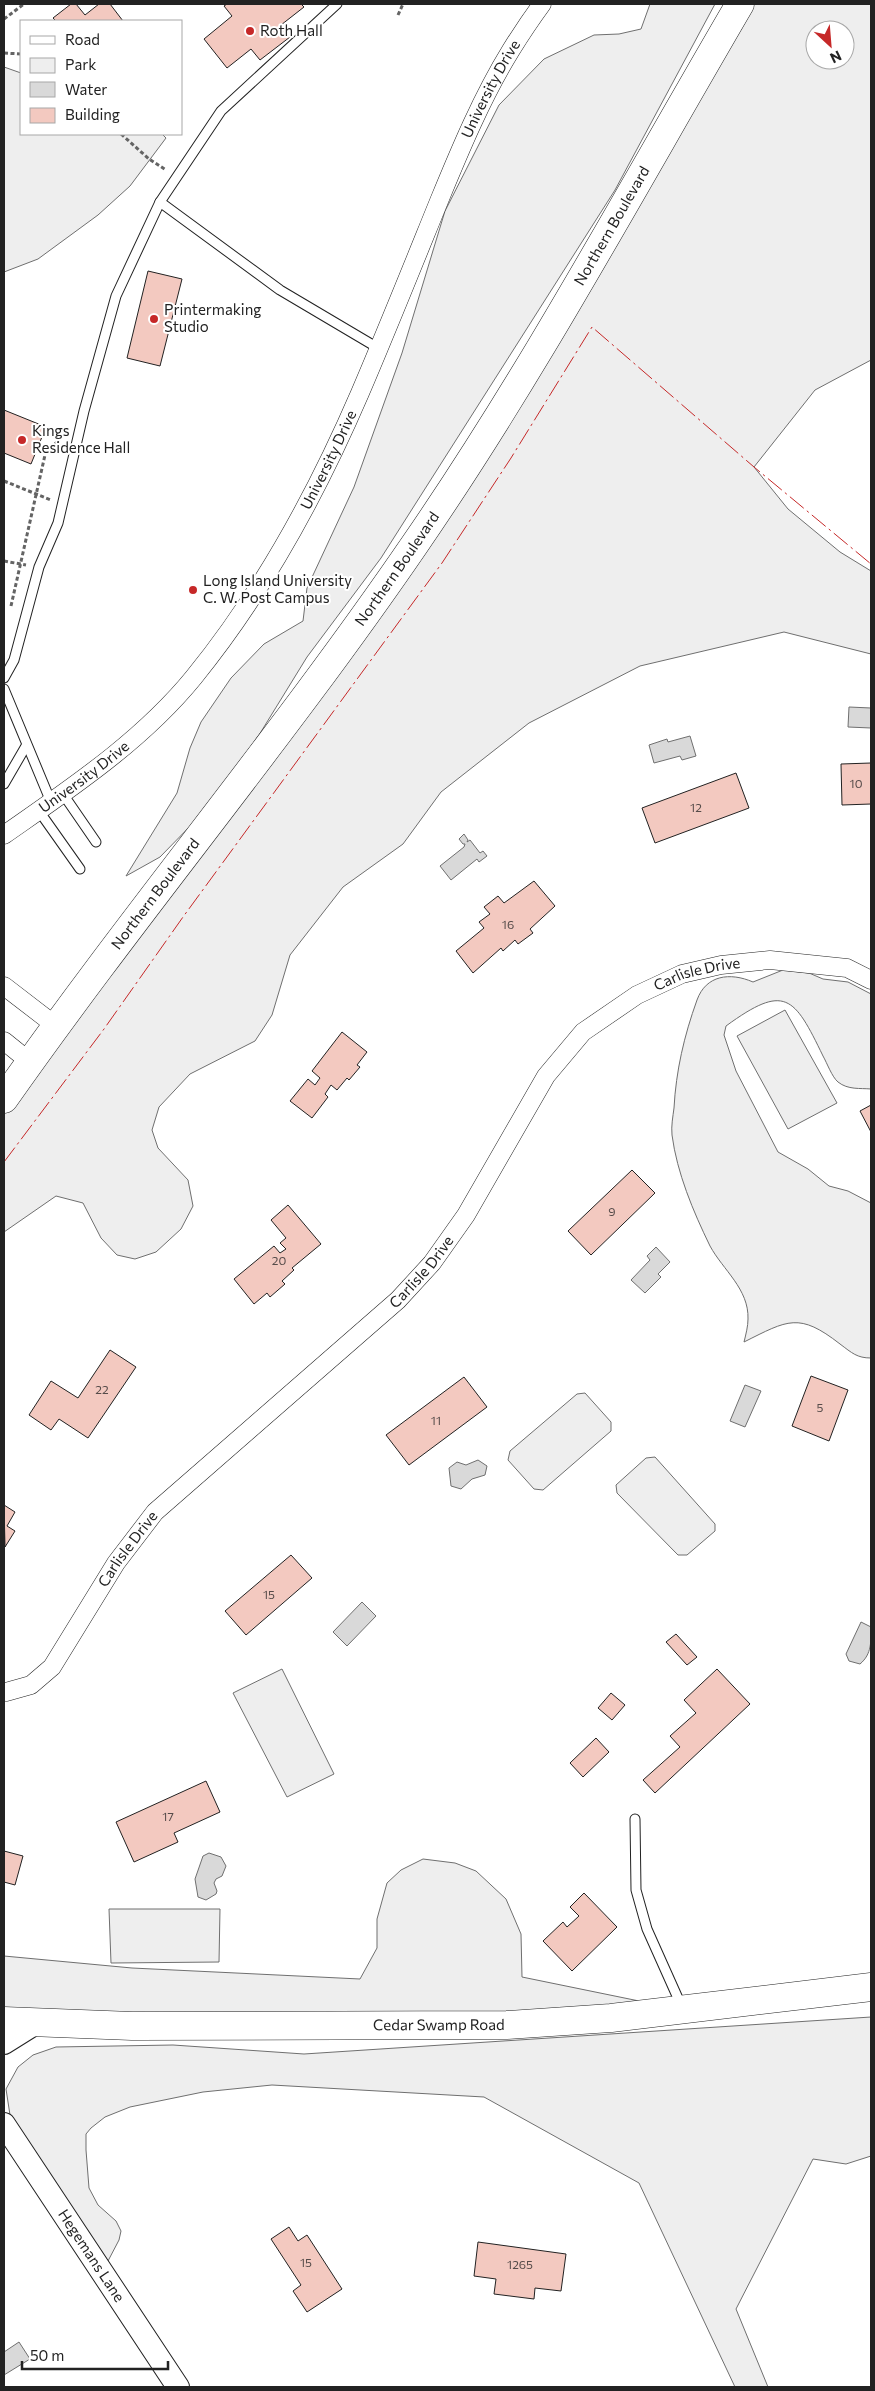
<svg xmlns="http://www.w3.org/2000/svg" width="875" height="2391" font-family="Commissioner,sans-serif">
	<rect width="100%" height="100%" fill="#fff"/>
	<g fill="#eee" stroke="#6f6f6f" fill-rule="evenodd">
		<path d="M650,4H715L615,190L381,558L307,657L259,735L200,816L160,857L126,876L177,793L190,748L201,722L231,678L264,644L303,621L307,588L354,487L402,353L445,211L499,105L544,59L594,35L619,34L641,29Z"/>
		<path d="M740,4H871V360L815,390L754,467L788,509L840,552L871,571V654L784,632L640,666L529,723L441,792L403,844L343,887L290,955L272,1015L255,1041L190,1074L159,1107L152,1130L158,1148L188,1180L193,1206L181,1229L156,1252L135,1259L117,1255L101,1238L83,1203L56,1196L4,1232V1099L350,637ZM815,30H845V60H815Z"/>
		<path d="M4,67L21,73V134H162L166,138L130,186L98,215L38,259L4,272Z"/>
		<path d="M783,970L809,973L823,979L848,982L871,994V1089C860,1088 848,1090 838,1082C832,1077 827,1063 823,1056C794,996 785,983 726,1026L724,1035L736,1071L778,1152L808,1169L829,1186L848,1191L871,1203V1358C857,1358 852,1353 840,1344C799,1312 788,1320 744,1342C746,1334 748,1326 748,1319C749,1289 723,1270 710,1246C693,1211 677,1173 672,1135C671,1126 673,1116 674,1108C676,1071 684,1036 697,1000C706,975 730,972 753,982Z"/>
		<path d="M785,1010L837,1103L788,1129L737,1036Z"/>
		<path d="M585,1393L611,1422V1431L543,1490L534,1489L508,1460L510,1451L577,1394Z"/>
		<path d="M655,1457L715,1524V1531L687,1555H678L617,1493L616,1485L646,1458Z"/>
		<path d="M282,1669L334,1774L287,1797L233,1693Z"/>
		<path d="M423,1859L455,1863L476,1871L506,1899L521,1934L522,1977L683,2010L4,2022V1956L132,1968L360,1979L377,1948V1919L387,1883L401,1870Z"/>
		<path d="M109,1909H220L219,1962L111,1963Z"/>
		<path d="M871,2017V2156L846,2164L813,2159L736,2309L768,2387H735L639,2183L484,2097L272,2085L203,2092L130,2107L105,2117L91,2128L86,2134V2150L89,2188L98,2205L116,2221L121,2231L119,2240L108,2261L10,2115L6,2089L18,2067L33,2055L56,2047L173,2045L304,2054Z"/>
	</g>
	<g fill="#d9d9d9" stroke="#6f6f6f">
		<path d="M849,707L871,708V728L848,727Z"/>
		<path d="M690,736L696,756L682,760L680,756L654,763L649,745L667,739L668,742Z"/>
		<path d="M464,834L468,840L467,842L470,840L480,853L483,851L487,856L479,862L477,859L451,880L440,866L464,847L465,844H463L459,839Z"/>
		<path d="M656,1247L670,1262L658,1274L661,1277L645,1293L631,1280L650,1260L647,1256Z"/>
		<path d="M745,1385L761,1391L745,1427L730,1421Z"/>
		<path d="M478,1460L487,1466L485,1475L472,1479L461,1489L451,1486L449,1468L457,1462L466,1465Z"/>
		<path d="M362,1602L376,1616L347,1646L333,1632Z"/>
		<path d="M861,1622L871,1627C871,1641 872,1654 860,1664L849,1661L846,1654Z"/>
		<path d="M209,1853L221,1857L226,1866L222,1876L216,1879L214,1883L217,1891L216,1894L206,1900L198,1897L195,1879L203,1856Z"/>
		<path d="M19,2342L30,2359L4,2375V2352Z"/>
	</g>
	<g fill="#f3c9c0" stroke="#222">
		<path d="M71,4H76L85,15L99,4H110L123,21H56L53,18Z"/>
		<path d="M227,4H301L304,7L281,25L290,37L260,60L251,49L227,68L204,39L232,16L224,6Z"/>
		<path d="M148,271L182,279L160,366L127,358Z"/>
		<path d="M4,410L46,427L31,464L4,453Z"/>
		<path d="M871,763V804L842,805L841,764Z"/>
		<path d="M736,773L749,808L655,843L642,808Z"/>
		<path d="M534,881L555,906L530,929L533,933L518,944L515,940L503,951L501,948L473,973L456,951L484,928L479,922L490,914L484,907L498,896L504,903Z"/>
		<path d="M342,1032L367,1052L357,1065L360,1067L349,1080L347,1078L337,1090L331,1085L325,1094L328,1097L312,1118L290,1101L308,1079L315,1085L320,1078L312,1071Z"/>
		<path d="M871,1105V1132L860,1111Z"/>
		<path d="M632,1170L655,1193L591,1255L568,1231Z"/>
		<path d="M288,1205L321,1244L292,1268L294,1270L282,1281L285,1284L270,1297L267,1293L254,1304L234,1279L274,1246L280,1253L286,1249L280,1243L286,1238L271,1220Z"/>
		<path d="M110,1350L136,1367L88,1438L59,1419L51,1430L29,1415L51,1381L78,1398Z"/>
		<path d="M811,1376L848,1390L829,1441L792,1426Z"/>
		<path d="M464,1377L487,1407L409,1465L386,1435Z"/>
		<path d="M4,1505L15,1512L7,1526L15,1531L5,1547Z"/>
		<path d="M291,1555L312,1578L246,1635L225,1611Z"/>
		<path d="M676,1634L697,1657L687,1665L666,1642Z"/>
		<path d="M717,1669L750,1704L655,1793L643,1780L680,1747L670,1736L696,1713L684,1700Z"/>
		<path d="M611,1693L625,1705L612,1720L598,1708Z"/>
		<path d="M596,1738L609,1752L583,1777L570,1763Z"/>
		<path d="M206,1781L220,1812L174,1833L178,1842L134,1862L116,1822Z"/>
		<path d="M4,1851L23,1856L15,1885L4,1882Z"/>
		<path d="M584,1893L617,1927L572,1971L543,1941L563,1922L567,1927L579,1916L570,1907Z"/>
		<path d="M289,2227L298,2241L307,2235L342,2289L307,2312L293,2291L301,2285L271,2239Z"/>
		<path d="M478,2242L566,2254L561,2291L535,2288L534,2299L494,2294L496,2279L474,2276Z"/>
	</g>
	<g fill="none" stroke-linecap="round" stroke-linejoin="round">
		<defs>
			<g id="service">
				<path d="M160,202L280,290L378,348"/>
				<path d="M4,678L14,660L39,567L58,523L84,411L116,296L160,202L221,111L337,4"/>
				<path d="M4,689L51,802"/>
				<path d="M4,784L26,746"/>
				<path d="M63,794L96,842"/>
				<path d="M39,811L80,869"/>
				<path d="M635,1819L636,1890L647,1929L681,2005"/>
			</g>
			<g id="minor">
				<path id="s1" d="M4,835C71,788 142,741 194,677C264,591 316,495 360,393C387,330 413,265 439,201C460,150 482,97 511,50C521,34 531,19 542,4"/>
				<path d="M4,986L56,1026"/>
				<path d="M4,1041L30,1062"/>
				<path id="s2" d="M6,1692L31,1685L52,1667L116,1563L155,1512L398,1300L432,1263L466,1215L546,1076L583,1032L637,995L682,974L721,965L770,960L847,968L871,980"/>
			</g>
			<g id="tertiary">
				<path d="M4,2043L36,2023"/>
				<path id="s3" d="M4,2124L178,2387"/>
			</g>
			<g id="primary">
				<path id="s4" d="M4,1099C136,911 285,734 415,544C534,371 634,185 740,4"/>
				<path id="s5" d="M4,2021L132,2026L507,2025L611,2018L871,1987"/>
			</g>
		</defs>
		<use href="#service" stroke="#222" stroke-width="11"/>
		<use href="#minor" stroke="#222" stroke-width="19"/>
		<use href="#tertiary" stroke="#222" stroke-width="24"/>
		<use href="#primary" stroke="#222" stroke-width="29"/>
		<g stroke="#646464" stroke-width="3" stroke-dasharray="4 2.5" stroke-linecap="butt">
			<path d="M398,15L403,4"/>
			<path d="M4,19L24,4"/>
			<path d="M4,53L21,54"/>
			<path d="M121,134L149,159L166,170"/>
			<path d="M4,481L51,500"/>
			<path d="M4,561L26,565"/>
			<path d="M11,606L45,455L64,434"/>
		</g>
		<use href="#service" stroke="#fff" stroke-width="9"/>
		<use href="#minor" stroke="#fff" stroke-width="18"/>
		<use href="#tertiary" stroke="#fff" stroke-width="22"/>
		<use href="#primary" stroke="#fff" stroke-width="28"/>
		<path stroke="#c62828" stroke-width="1" stroke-dasharray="18 4 2.5 4" stroke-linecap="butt" d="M4,1162L104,1029L183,917L442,563L511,458L592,327L754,467L871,564"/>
	</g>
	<g fill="#c62828" stroke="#fff" stroke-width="2">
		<circle cx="250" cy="31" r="5"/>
		<circle cx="154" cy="319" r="5"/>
		<circle cx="22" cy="440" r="5"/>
		<circle cx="193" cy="590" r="5"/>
	</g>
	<g text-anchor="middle" stroke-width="4" stroke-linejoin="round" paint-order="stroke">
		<g font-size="12" fill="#564c4a">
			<text x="856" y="788">10</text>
			<text x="696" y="812">12</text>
			<text x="508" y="929">16</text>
			<text x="612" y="1216">9</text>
			<text x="279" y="1265">20</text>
			<text x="102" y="1394">22</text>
			<text x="820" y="1412">5</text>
			<text x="436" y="1425">11</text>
			<text x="269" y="1599">15</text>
			<text x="168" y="1821">17</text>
			<text x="306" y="2267">15</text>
			<text x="520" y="2269">1265</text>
		</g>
		<g font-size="15" fill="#222" stroke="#fff" text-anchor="start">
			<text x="260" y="36">Roth Hall</text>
			<text x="164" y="315">Printermaking<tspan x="164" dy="17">Studio</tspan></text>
			<text x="32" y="436">Kings<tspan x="32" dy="17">Residence Hall</tspan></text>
			<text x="203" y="586">Long Island University<tspan x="203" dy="17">C. W. Post Campus</tspan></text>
		</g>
		<g font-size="15" fill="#222" stroke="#fff">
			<text dy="5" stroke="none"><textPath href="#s1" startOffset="909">University Drive</textPath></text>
			<text dy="5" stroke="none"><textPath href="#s4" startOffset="1065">Northern Boulevard</textPath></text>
			<text dy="5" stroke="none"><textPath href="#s1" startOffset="504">University Drive</textPath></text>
			<text dy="5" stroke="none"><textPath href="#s4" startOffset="660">Northern Boulevard</textPath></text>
			<text dy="5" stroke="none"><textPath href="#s1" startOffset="99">University Drive</textPath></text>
			<text dy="5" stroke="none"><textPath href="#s4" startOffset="255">Northern Boulevard</textPath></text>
			<text dy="5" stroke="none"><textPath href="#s2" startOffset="1019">Carlisle Drive</textPath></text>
			<text dy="5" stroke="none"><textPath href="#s2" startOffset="599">Carlisle Drive</textPath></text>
			<text dy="5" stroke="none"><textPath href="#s2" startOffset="194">Carlisle Drive</textPath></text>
			<text dy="5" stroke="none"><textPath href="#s5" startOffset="435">Cedar Swamp Road</textPath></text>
			<text dy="5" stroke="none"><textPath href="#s3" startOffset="158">Hegemans Lane</textPath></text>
		</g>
	</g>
	<rect width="875" height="2391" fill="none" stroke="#222222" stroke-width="10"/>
	<rect x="20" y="20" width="162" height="115" fill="#ffffff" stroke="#a7a7a7"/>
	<rect x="30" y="36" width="25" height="8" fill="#ffffff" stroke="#a7a7a7"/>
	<text x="65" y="45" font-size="15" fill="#222222">Road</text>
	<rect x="30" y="58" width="25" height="15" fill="#eeeeee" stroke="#a7a7a7"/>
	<text x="65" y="70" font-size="15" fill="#222222">Park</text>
	<rect x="30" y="82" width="25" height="15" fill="#d9d9d9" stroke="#a7a7a7"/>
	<text x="65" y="95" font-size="15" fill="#222222">Water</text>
	<rect x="30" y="108" width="25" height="15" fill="#f3c9c0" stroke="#a7a7a7"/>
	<text x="65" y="120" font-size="15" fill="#222222">Building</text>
	<g transform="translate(830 45) rotate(154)"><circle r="24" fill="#ffffff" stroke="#a7a7a7"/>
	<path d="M0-4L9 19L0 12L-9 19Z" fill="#c62828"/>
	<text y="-8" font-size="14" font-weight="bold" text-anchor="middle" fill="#222222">N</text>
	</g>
	<path d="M22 2361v8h146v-8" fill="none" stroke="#222222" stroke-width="2.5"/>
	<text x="30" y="2361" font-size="15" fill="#222222" stroke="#ffffff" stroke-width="4" paint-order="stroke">50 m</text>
</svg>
